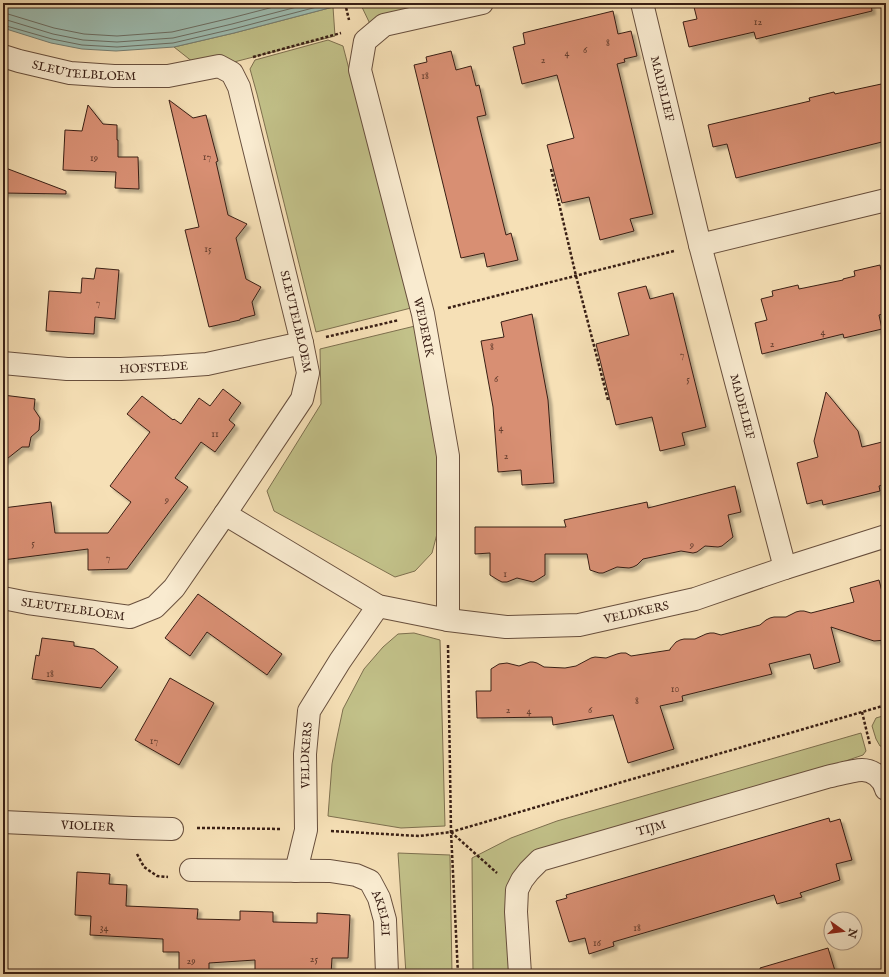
<svg xmlns="http://www.w3.org/2000/svg" width="889" height="977" font-family="'IM FELL English',serif">
	<defs>
		<filter id="shadow"><feDropShadow dx="3.5" dy="3.5" stdDeviation="1" flood-color="#0004"/></filter>
	</defs>
	<rect width="100%" height="100%" fill="#f6e0b6"/>
	<filter id="stains"><feTurbulence type="fractalNoise" baseFrequency=".005" numOctaves="4"/><feColorMatrix values="0 0 0 0 .2 0 0 0 0 .09 0 0 0 0 .02 0 0 0 .5 -.17"/></filter>
	<radialGradient id="worn" r=".72"><stop offset=".6" stop-color="#630" stop-opacity="0"/><stop offset="1" stop-color="#630" stop-opacity=".3"/></radialGradient>
	<g fill="#c2c189" stroke="#7e704f">
		<path d="M360,3H468L372,28Z"/>
		<path d="M333,7L335,36L203,70L174,47L234,33Z"/>
		<path d="M328,40L343,46L411,308L316,332L257,94L250,69L255,60Z"/>
		<path d="M415,326L449,488L432,553L415,571L395,577L274,511L267,491L321,404L320,349Z"/>
		<path d="M414,633L440,640L445,826L401,828L328,816L332,764L336,742L343,709L364,669L383,647L398,634Z"/>
		<path d="M886,715V747L880,746L876,739L872,726L876,718Z"/>
		<path d="M861,733L866,751L863,755L516,874L511,974H473L472,858L511,838L557,821Z"/>
		<path d="M398,853L450,855L452,974H406Z"/>
	</g>
	<path fill="#9dbdb2" stroke="#757e73" d="M3,3H340L333,7L234,33L174,47L116,51L82,49L51,43L3,28Z"/>
	<g fill="none" stroke-linecap="round" stroke-linejoin="round">
		<g stroke="#6b6e64" stroke-width="1">
			<path d="M3,14H8L54,28L84,34L117,36L172,32L231,18L289,3"/>
			<path d="M3,20H7L53,34L83,40L117,42L173,38L232,24L312,3"/>
			<path d="M3,25L52,39L82,45L117,47L173,43L233,29L332,3"/>
		</g>
	</g>
	<g fill="#d88f73" stroke="#391f15" filter="url(#shadow)">
		<path d="M693,3H871L872,11L756,39L754,32L689,47L683,22L697,19Z"/>
		<path d="M613,11L618,34L631,31L637,56L624,59L625,62L617,64L653,214L630,219L634,231L600,240L589,197L562,203L547,145L574,138L557,75L522,84L513,47L525,44L523,33Z"/>
		<path d="M451,51L456,70L471,66L476,86L479,85L486,115L477,117L506,235L511,233L518,260L487,267L484,253L461,258L414,65L427,62L426,57Z"/>
		<path d="M886,83V141L736,178L727,144L713,147L708,125L810,101L809,98L834,92L835,94Z"/>
		<path d="M169,100L193,118L206,115L214,146L218,161L216,162L228,215L247,224L236,238L246,279L261,287L252,302L255,315L240,319V320L209,327L185,230L199,227Z"/>
		<path d="M88,105L103,124L117,125V140H118V157H138L139,189L115,188L116,172L63,170L65,130L82,131Z"/>
		<path d="M3,167L66,191V194L3,193Z"/>
		<path d="M880,265L881,270L886,269V313L879,315L882,329L844,338L843,334L762,354L755,323L767,320L761,299L773,296L772,291L798,285L799,289L843,280V279L855,276L854,271Z"/>
		<path d="M96,268L119,270L115,319L95,317L94,334L46,331L49,291L81,293L82,278L94,279Z"/>
		<path d="M646,286L650,299L673,293L706,427L682,433L685,445L660,451L652,417L616,425L596,344L629,335L618,293Z"/>
		<path d="M532,314L548,400L554,483L522,485L521,470L498,472L493,407L481,341L504,337L501,322Z"/>
		<path d="M223,389L241,403L229,420L235,425L215,452L201,442L175,478L188,487L127,569L88,570V549L3,560V508L51,502L55,533H108L131,502L110,486L150,432L127,414L142,396L173,420L174,419L181,424L199,398L210,406Z"/>
		<path d="M826,392L858,431L862,447L886,441V484L879,486L880,491L823,505L822,500L807,504L797,463L818,457L814,441Z"/>
		<path d="M3,395L35,399L34,409L40,418L39,430L31,437L29,447H22L3,462Z"/>
		<path d="M735,486L741,512L728,515L733,537L722,546L718,547L705,546L697,552L693,553L681,551L643,559L637,565L633,567L629,568L617,567L603,573H599L590,570L587,554H545V575L537,580L533,582L517,578L507,582H502L498,580L490,575V553L475,554V527H566L564,520L647,502L648,508Z"/>
		<path d="M879,580L886,607V640L874,641L831,627L840,662L814,669L810,654L769,664L772,674L682,696L683,701L660,706L674,749L628,763L613,715L553,725L552,717L477,718L476,691H491V669L499,664L507,663L519,666L530,662H533L537,663L544,667L565,668L576,666L591,658L595,657L606,658L617,654L621,653H626L631,656L670,650V649L676,642L680,640L684,639H695L706,634L710,633H714L721,635L760,625L766,620L770,618L774,617H786L796,612L800,611H804L811,613L854,602L850,588Z"/>
		<path d="M198,594L282,654L267,675L207,632L190,656L165,638Z"/>
		<path d="M42,638L74,642V646L94,649L118,667L101,688L32,679L36,655L39,656Z"/>
		<path d="M170,678L214,703L179,765L135,740Z"/>
		<path d="M829,818L830,822L840,819L852,860L836,864L840,880L800,893L802,897L777,904L774,895L613,942L614,946L589,954L585,938L569,942L556,901L567,898L566,895Z"/>
		<path d="M77,872L110,874L109,884L127,885L126,906L198,909L197,919L240,920V911L273,912V922L317,923V913L350,915L348,958H332L331,974L255,971V960L209,963V974L179,973V952H163V939L90,935L91,916L75,915Z"/>
		<path d="M828,948L836,974H761L760,968Z"/>
	</g>
	<g fill="none" stroke-linecap="round" stroke-linejoin="round">
		<defs>
			<g id="street">
				<path id="s1" d="M642,3L700,245L785,568"/>
				<path id="s2" d="M3,56L19,61L70,73L114,76H168L219,66L232,73L239,87L302,343L308,373L302,399L225,514L174,588L155,607L130,617L28,603L3,598"/>
				<path d="M700,245L886,200"/>
				<path id="s3" d="M3,363L67,369H121L164,367L207,364L302,343"/>
				<path id="s4" d="M225,514L378,606L448,620L506,627L579,625L695,599L785,568L886,536"/>
				<path d="M448,620V456L423,314L360,70L365,41L384,25L482,3"/>
				<path id="s5" d="M3,822L133,828L172,829"/>
				<path id="s6" d="M191,870L330,871L356,875L370,881L379,898L385,920L387,974"/>
				<path id="s7" d="M296,871L306,830L305,754L309,711L340,661L378,606"/>
				<path id="s8" d="M520,974L516,912L517,890L522,880L529,871L540,860L827,777C836,775 854,770 862,770C873,770 883,778 886,789"/>
			</g>
		</defs>
		<use href="#street" stroke="#684f3d" stroke-width="24"/>
		<g stroke="#391f15" stroke-width="2.5" stroke-dasharray="3 2" stroke-linecap="butt">
			<path d="M345,3L349,20"/>
			<path d="M253,57L341,33"/>
			<path d="M551,169L576,276L608,400"/>
			<path d="M448,308L674,251"/>
			<path d="M326,337L399,320"/>
			<path d="M448,645L451,832L458,974"/>
			<path d="M862,712L870,745"/>
			<path d="M197,828H218L280,829"/>
			<path d="M331,831L419,836L451,832L886,705"/>
			<path d="M451,832L497,873"/>
			<path d="M137,854L144,867L157,876L168,877"/>
		</g>
		<use href="#street" stroke="#f9ebd0" stroke-width="22"/>
	</g>
	<g text-anchor="middle" stroke-width="3" stroke-linejoin="round" paint-order="stroke">
		<g font-size="10" fill="#613b2c">
			<text x="758" y="25">12</text>
			<text x="608" y="46">8</text>
			<text x="585" y="53">6</text>
			<text x="567" y="56">4</text>
			<text x="543" y="63">2</text>
			<text x="425" y="79">18</text>
			<text x="207" y="160">17</text>
			<text x="94" y="161">19</text>
			<text x="208" y="252">15</text>
			<text x="98" y="306">7</text>
			<text x="823" y="335">4</text>
			<text x="772" y="347">2</text>
			<text x="492" y="350">8</text>
			<text x="682" y="358">7</text>
			<text x="496" y="382">6</text>
			<text x="688" y="382">5</text>
			<text x="501" y="431">4</text>
			<text x="215" y="437">11</text>
			<text x="506" y="459">2</text>
			<text x="167" y="503">9</text>
			<text x="33" y="546">5</text>
			<text x="692" y="548">9</text>
			<text x="108" y="561">7</text>
			<text x="505" y="577">1</text>
			<text x="50" y="677">18</text>
			<text x="675" y="692">10</text>
			<text x="637" y="704">8</text>
			<text x="508" y="713">2</text>
			<text x="590" y="713">6</text>
			<text x="529" y="714">4</text>
			<text x="154" y="744">17</text>
			<text x="104" y="931">34</text>
			<text x="637" y="931">18</text>
			<text x="597" y="946">16</text>
			<text x="314" y="962">25</text>
			<text x="191" y="964">29</text>
		</g>
		<g font-size="12" fill="#391f15" stroke="#f9ebd0">
			<text dy="4" stroke="none"><textPath href="#s2" startOffset="83">SLEUTELBLOEM</textPath></text>
			<text dy="4" stroke="none"><textPath href="#s1" startOffset="88">MADELIEF</textPath></text>
			<text dy="4" stroke="none"><textPath href="#s2" startOffset="491">SLEUTELBLOEM</textPath></text>
			<text transform="translate(424 327) rotate(78)" y="4">WEDERIK</text>
			<text dy="4" stroke="none"><textPath href="#s3" startOffset="151">HOFSTEDE</textPath></text>
			<text dy="4" stroke="none"><textPath href="#s1" startOffset="416">MADELIEF</textPath></text>
			<text transform="translate(73 609) rotate(8)" y="4">SLEUTELBLOEM</text>
			<text dy="4" stroke="none"><textPath href="#s4" startOffset="440">VELDKERS</textPath></text>
			<text dy="4" stroke="none"><textPath href="#s7" startOffset="117">VELDKERS</textPath></text>
			<text dy="4" stroke="none"><textPath href="#s5" startOffset="85">VIOLIER</textPath></text>
			<text dy="4" stroke="none"><textPath href="#s8" startOffset="238">TIJM</textPath></text>
			<text dy="4" stroke="none"><textPath href="#s6" startOffset="215">AKELEI</textPath></text>
		</g>
	</g>
	<rect width="889" height="977" fill="none" stroke="#f6e0b6" stroke-width="16"/>
	<rect x="4" y="4" width="881" height="969" fill="none" stroke="#391f15" stroke-width="2"/>
	<rect x="8" y="8" width="873" height="961" fill="none" stroke="#391f15"/>
	<g transform="translate(843 931) rotate(104)"><circle r="19" fill="#f9ebd0" stroke="#ac9985"/>
	<path d="M0-3L7 15L0 10L-7 15Z" fill="#8f2418"/>
	<text y="-6" font-size="11" font-weight="bold" text-anchor="middle" fill="#391f15">N</text>
	</g>
	<rect width="100%" height="100%" filter="url(#stains)"/>
	<rect width="100%" height="100%" fill="url(#worn)"/>
</svg>
